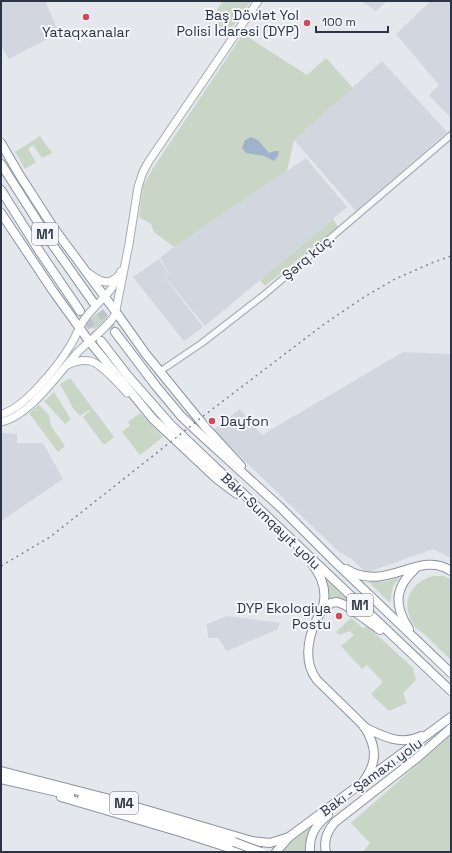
<svg xmlns="http://www.w3.org/2000/svg" width="452" height="853" font-family="'Space Grotesk',sans-serif">
	<rect width="100%" height="100%" fill="#e4e7ec"/>
	<g fill="#d2d6de">
		<path d="M1,1H49L46,3L59,33L9,59L1,46Z"/>
		<path d="M361,1H387L376,11Z"/>
		<path d="M431,1H451V118L429,95L439,85L396,34Z"/>
		<path d="M382,61L447,132L356,211L294,140Z"/>
		<path d="M306,158L347,207L205,326L165,277L169,273L160,258L174,247Z"/>
		<path d="M159,259L168,273L164,277L203,327L184,341L133,277Z"/>
		<path d="M403,352L451,354V558L433,549L368,572L364,571L351,558L339,552L213,430L240,409L262,435Z"/>
		<path d="M1,433L17,434V443H43L63,479L1,521Z"/>
		<path d="M227,616L280,623L278,629L227,651L218,638H208L207,624Z"/>
	</g>
	<g fill="#c9d6c5">
		<path d="M223,1H251L228,33C212,22 211,18 223,1Z"/>
		<path d="M243,34L307,75L326,58L353,88L294,140L287,171L174,247L154,232L151,224L139,217L143,186L153,168Z"/>
		<path d="M40,136L52,153L42,158L33,145L28,149L36,162L25,169L15,152Z"/>
		<path d="M333,219L338,227L265,286L260,280Z"/>
		<path d="M98,313H103L106,314L107,320L99,327L94,329L89,326C88,319 94,316 98,313Z"/>
		<path d="M70,378L114,437L104,445L83,417L90,411L89,410L80,416L73,408L60,384Z"/>
		<path d="M54,392L71,419L65,424L44,401Z"/>
		<path d="M39,405L49,415L51,426L65,446L58,452L29,413Z"/>
		<path d="M140,413L163,437L140,455L122,432L130,426L128,422Z"/>
		<path d="M323,576L366,617L336,598H332L326,603Z"/>
		<path d="M433,576H444L451,580V660C442,651 433,643 424,634C420,631 415,628 413,624C400,602 411,582 433,576Z"/>
		<path d="M400,577L393,586L390,603L368,581C380,583 389,581 400,577Z"/>
		<path d="M351,618L363,628L367,626L413,668L416,680L403,693L407,703L389,711L371,694L383,682L367,665L362,669L341,646L354,635L350,631L339,635L336,632Z"/>
		<path d="M451,735V852H363L370,843L351,823Z"/>
		<path d="M315,823L307,852H281L287,845Z"/>
	</g>
	<path fill="#9fb4cc" d="M251,137L258,140L269,153L274,151H279L278,156L274,161L264,156L246,153L242,148L245,140Z"/>
	<g fill="none" stroke-linecap="round" stroke-linejoin="round">
		<g stroke="#bfc3cb" stroke-width="8" stroke-dasharray="8 4" stroke-linecap="butt">
			<path d="M93,302L115,332"/>
			<path d="M80,311L101,340"/>
		</g>
		<defs>
			<path id="minor" d="M159,372L202,343L265,294L451,135"/>
			<g id="major">
				<path d="M90,274C98,281 108,286 117,277"/>
				<path d="M67,365C89,355 97,362 112,377C117,382 122,387 127,393"/>
				<path d="M1,414C23,410 58,366 70,346C76,337 79,326 86,317C100,299 112,294 121,271"/>
				<path d="M1,422C31,416 59,371 80,350C91,339 106,329 115,315L129,244L138,187L143,172L149,161L258,1"/>
			</g>
			<g id="highway">
				<path d="M1,143L19,174L53,227L116,312L145,353L206,428L241,466"/>
				<path d="M1,164L52,244L93,302"/>
				<path d="M1,190L40,252L80,311"/>
				<path d="M1,213L53,291L89,341L153,419L217,479L237,494"/>
				<path d="M115,332L156,386L181,416L200,434L280,507L335,562L451,673"/>
				<path d="M101,341L128,376L170,424L451,691"/>
				<path d="M312,564C320,574 326,587 324,601C323,609 319,615 316,621C307,640 304,664 317,680L364,726C377,747 378,762 363,782"/>
				<path d="M346,569C386,594 419,549 451,571"/>
				<path d="M322,611L331,603L337,602L345,605L380,630"/>
				<path d="M409,629C394,606 394,588 415,569"/>
				<path d="M364,727C382,736 401,746 421,736"/>
				<path d="M1,771L106,798L252,841L270,843L289,837"/>
				<path d="M1,779L70,795"/>
				<path d="M61,797L180,832L242,852"/>
				<path d="M82,798L234,842"/>
				<path d="M276,852L289,837L451,717"/>
				<path d="M310,852C309,836 315,825 328,815"/>
				<path d="M326,852C323,840 327,831 335,822L417,758L451,728"/>
			</g>
		</defs>
		<use href="#minor" stroke="#a9aeb7" stroke-width="8"/>
		<use href="#major" stroke="#a3abb8" stroke-width="9"/>
		<use href="#highway" stroke="#8b94a3" stroke-width="10"/>
		<use href="#minor" stroke="#f7f8fa" stroke-width="5.5"/>
		<use href="#major" stroke="#fff" stroke-width="7"/>
		<use href="#highway" stroke="#fff" stroke-width="8"/>
		<path stroke="#7d8696" stroke-width="1.5" stroke-dasharray="2 4" stroke-linecap="butt" d="M1,566L50,537L206,414L323,325L364,297L395,279L434,262L451,256"/>
		<defs>
			<path id="highway-bridge" d="M234,842L261,852"/>
		</defs>
		<use href="#highway-bridge" stroke="#8b94a3" stroke-width="10" stroke-linecap="butt"/>
		<use href="#highway-bridge" stroke="#fff" stroke-width="8"/>
	</g>
	<g fill="#d1495b" stroke="#f4f6f9" stroke-width="1.5">
		<circle cx="86" cy="17" r="4"/>
		<circle cx="307" cy="23" r="4"/>
		<circle cx="212" cy="421" r="4"/>
		<circle cx="339" cy="616" r="4"/>
	</g>
	<g text-anchor="middle" stroke-width="4" stroke-linejoin="round" paint-order="stroke">
		<g fill="#f4f6f9" stroke="#676e7b" stroke-width="1">
			<rect x="32" y="223" width="26" height="22" rx="3"/>
			<rect x="347" y="594" width="26" height="22" rx="3"/>
			<rect x="110" y="792" width="28" height="22" rx="3"/>
		</g>
		<g font-size="13" font-weight="bold" fill="#2b3445">
			<text x="45" y="239">M1</text>
			<text x="360" y="610">M1</text>
			<text x="124" y="808">M4</text>
		</g>
		<g font-size="14" fill="#2b3445" stroke="#f4f6f9" text-anchor="end">
			<text x="299" y="20">Baş Dövlət Yol<tspan x="299" dy="16">Polisi İdarəsi (DYP)</tspan></text>
			<text x="86" y="37" text-anchor="middle">Yataqxanalar</text>
			<text x="220" y="426" text-anchor="start">Dayfon</text>
			<text x="331" y="613">DYP Ekologiya<tspan x="331" dy="16">Postu</tspan></text>
		</g>
		<g font-size="14" fill="#2b3445" stroke="#f4f6f9">
			<text transform="translate(308 257) rotate(-40)" y="5">Şərq küç.</text>
			<text transform="translate(271 521) rotate(44)" y="5">Bakı-Sumqayıt yolu</text>
			<text transform="translate(371 777) rotate(-36)" y="5">Bakı - Şamaxı yolu</text>
		</g>
	</g>
	<rect width="452" height="853" fill="none" stroke="#2b3445" stroke-width="4"/>
	<path d="M316 26v6h72v-6" fill="none" stroke="#2b3445" stroke-width="2"/>
	<text x="322" y="26" font-size="12" fill="#2b3445" stroke="#f4f6f9" stroke-width="3" paint-order="stroke">100 m</text>
</svg>
